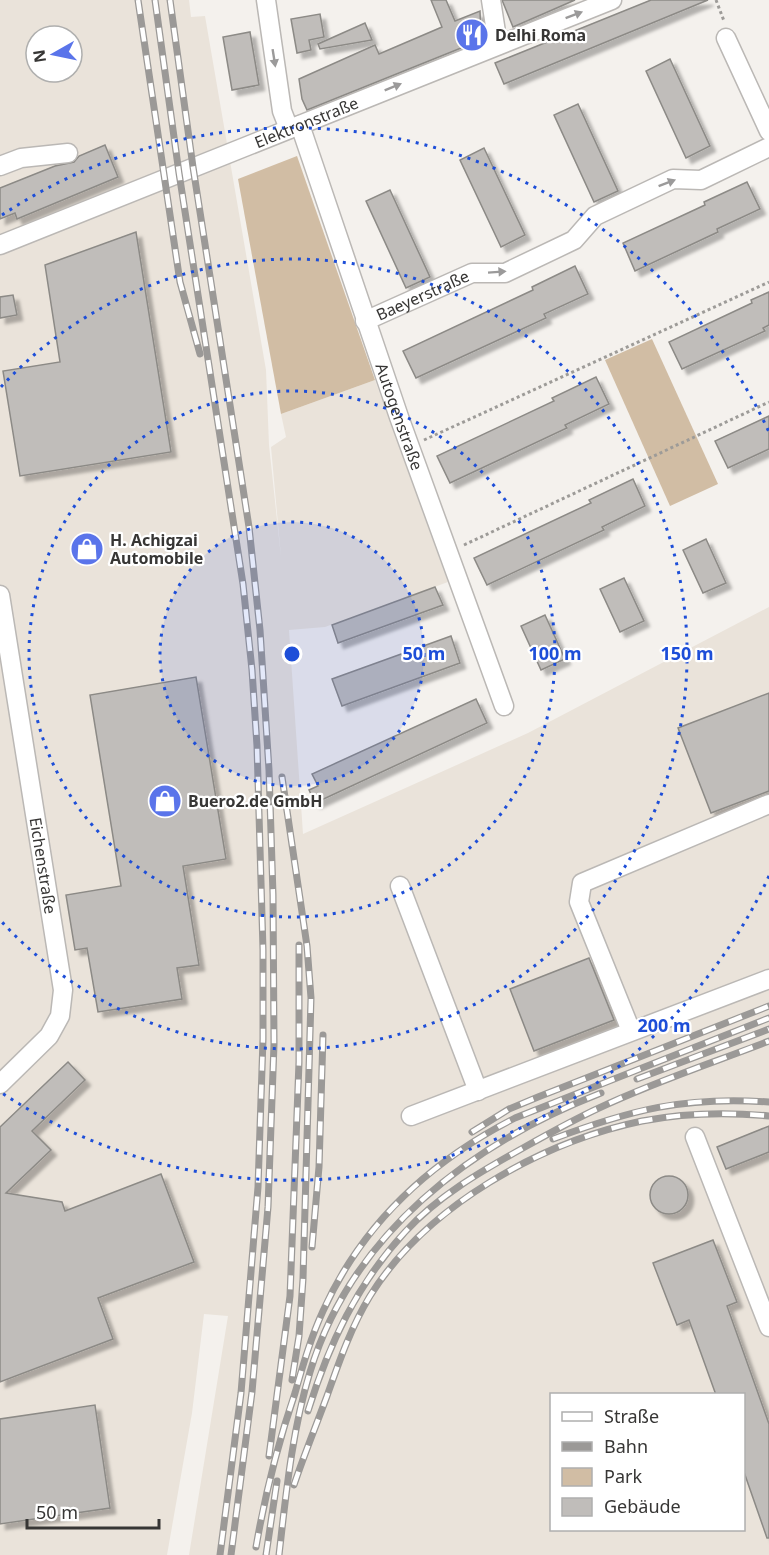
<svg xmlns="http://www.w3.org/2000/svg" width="769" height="1555" font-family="'Noto Sans',sans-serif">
	<defs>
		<filter id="shadow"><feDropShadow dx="5.5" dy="5.5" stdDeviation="1.5" flood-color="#0004"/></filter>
	</defs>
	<rect width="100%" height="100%" fill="#f4f1ed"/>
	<path fill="#eae3da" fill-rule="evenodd" d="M0,0H189L191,17L205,16L266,370L269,445L281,557L271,447L286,437L281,414L375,380L448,582L325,627L289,630L303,834L528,733L769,607V1555H189L228,1316L204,1314L192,1413L167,1555H0ZM36,36H72V72H36ZM552,1394H744V1530H552Z"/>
	<g fill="#d1bda4">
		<path d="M297,156L375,380L281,414L238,179Z"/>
		<path d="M652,339L718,484L670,506L605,360Z"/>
	</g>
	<g fill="#c0bdba" stroke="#8c8a86" stroke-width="1.5" filter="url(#shadow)">
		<path d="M431,0H446L455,21L480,11L481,40L307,110L302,99L299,79L375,45L379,54L442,27Z"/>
		<path d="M502,0H575L513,27Z"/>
		<path d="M651,0H708L504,84L495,63Z"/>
		<path d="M320,14L324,37L309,40L311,50L297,53L291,19Z"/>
		<path d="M365,23L372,40L320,49L318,44Z"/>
		<path d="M250,32L259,85L232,90L223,37Z"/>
		<path d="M670,59L710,146L686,158L646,71Z"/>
		<path d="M578,104L618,191L594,202L554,115Z"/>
		<path d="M105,145L118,177L17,219L15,213L0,219V188L55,166L74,162L79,156Z"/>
		<path d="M484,148L525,235L501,247L460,160Z"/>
		<path d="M747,182L760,209L717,229L718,232L635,271L623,243L705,205L704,202Z"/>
		<path d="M390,190L430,277L406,288L366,201Z"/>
		<path d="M136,232L171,452L20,476L3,371L60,362L45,265Z"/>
		<path d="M575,266L588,294L544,314L546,318L416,378L403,351L533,290L532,287Z"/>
		<path d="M769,292V325L763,328L765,331L682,369L669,342L752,303L751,300Z"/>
		<path d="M13,295L17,315L0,318V297Z"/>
		<path d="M596,377L609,404L565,425L567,428L450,483L437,456L554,401L552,398Z"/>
		<path d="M769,416V449L728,468L715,441Z"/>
		<path d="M633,479L645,506L602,527L604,530L487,585L474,558L591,503L589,500Z"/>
		<path d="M706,539L726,583L703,593L683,550Z"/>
		<path d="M624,578L644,621L620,632L600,589Z"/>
		<path d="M435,587L443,605L338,643L332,625Z"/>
		<path d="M545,615L565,659L541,670L521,626Z"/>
		<path d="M451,636L460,663L342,706L332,679Z"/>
		<path d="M196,677L226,859L183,866L199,965L177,968L182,999L98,1012L87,948L75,950L66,895L121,886L90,695Z"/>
		<path d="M769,693V791L711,813L678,728Z"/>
		<path d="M476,699L487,723L315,803L309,790L318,786L312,774Z"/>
		<path d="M589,958L614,1020L534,1051L510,989Z"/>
		<path d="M68,1062L85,1080L32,1131L51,1150L6,1193L62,1202L65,1211L161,1174L194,1262L98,1298L113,1339L0,1382V1127Z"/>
		<path d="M769,1126V1152L726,1169L717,1147Z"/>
		<circle cx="669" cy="1195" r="19"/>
		<path d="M713,1240L737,1302L727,1306L769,1424V1538H767L744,1472V1395H716L689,1320L677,1325L653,1263Z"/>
		<path d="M95,1405L110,1508L0,1524V1419Z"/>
	</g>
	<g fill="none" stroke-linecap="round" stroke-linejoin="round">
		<defs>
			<g id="minor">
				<path d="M266,0L282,111L289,129"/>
				<path d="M491,0L498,45"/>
				<path d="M726,38L769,131"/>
				<path id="s1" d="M300,125L399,417L504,706"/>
				<path d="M0,166L21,158L68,153"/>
				<path id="s2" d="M0,245L612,0"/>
				<path id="s3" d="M365,321L472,273H505L574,240L595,216L673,179L701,180L769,147"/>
				<path id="s4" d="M0,595L63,990L60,1016L49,1036L0,1084"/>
				<path d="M400,886L478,1091"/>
				<path d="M631,1031L579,902L582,883L769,804"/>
				<path d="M411,1116L769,979"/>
				<path d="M695,1137L769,1327"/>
			</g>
		</defs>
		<use href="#minor" stroke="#bbb8b5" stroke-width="21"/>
		<g stroke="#9d9b98" stroke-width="3" stroke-dasharray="3 3" stroke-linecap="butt">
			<path d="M716,0L724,21"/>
			<path d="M424,440L769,282"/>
			<path d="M464,545L769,402"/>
		</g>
		<use href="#minor" stroke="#fff" stroke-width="18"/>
		<defs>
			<g id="rail">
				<path d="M138,0L180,282L200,354"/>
				<path d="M155,0L179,173L243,584L252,670L257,746L263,950V1039L258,1187L241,1393L220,1555"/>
				<path d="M170,0L193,167L249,527L260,630L269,770L273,895L274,1044L268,1207L252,1392L231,1555"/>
				<path d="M282,777L307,946L311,998L303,1279L299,1336L292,1380"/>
				<path d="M637,1079L769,1029"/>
				<path d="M472,1132L509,1109L538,1097L769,1006"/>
				<path d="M553,1139C630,1110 685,1096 769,1102"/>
				<path d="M312,1247L319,1167L323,1035"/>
				<path d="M308,1411C329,1344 357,1284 405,1232C438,1196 480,1172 523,1148C548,1134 573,1120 599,1108C654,1082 712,1063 769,1041"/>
				<path d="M269,1456L290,1296L299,1062V945"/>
				<path d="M294,1485C304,1455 316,1426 327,1396C339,1362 351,1327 370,1296C426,1206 541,1142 642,1121C684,1113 727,1112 769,1116"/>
				<path d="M256,1547C265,1495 278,1443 295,1393C303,1365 311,1337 323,1311C362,1224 431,1161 515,1118L769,1018"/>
				<path d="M266,1555L277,1481"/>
				<path d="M279,1555C286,1494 292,1431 310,1372C352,1233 471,1144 601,1093"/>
			</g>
		</defs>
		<use href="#rail" stroke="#9b9997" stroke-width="7"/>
		<use href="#rail" stroke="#fff" stroke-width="4.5" stroke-dasharray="14" stroke-linecap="butt"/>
	</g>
	<defs><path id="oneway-solid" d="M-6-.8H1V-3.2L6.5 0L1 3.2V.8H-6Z" transform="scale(1.5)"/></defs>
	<g fill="#9b9a9a">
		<use href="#oneway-solid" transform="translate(574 15) rotate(-21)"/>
		<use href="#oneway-solid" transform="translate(274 58) rotate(81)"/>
		<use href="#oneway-solid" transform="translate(393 87) rotate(-22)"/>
		<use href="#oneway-solid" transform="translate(667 183) rotate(-21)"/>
		<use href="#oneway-solid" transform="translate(497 272) rotate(-4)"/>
	</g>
	<circle cx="292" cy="654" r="132" fill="#1d4ed8" fill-opacity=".12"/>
	<g fill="none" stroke="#1d4ed8" stroke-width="3" stroke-dasharray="3 6">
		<circle cx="292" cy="654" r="132"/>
		<circle cx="292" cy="654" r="263"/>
		<path d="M1 387A395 395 0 1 1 1 921"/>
		<path d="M769 876A526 526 0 0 1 2 1093M2 215A526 526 0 0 1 769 432"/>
	</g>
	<defs>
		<symbol id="restaurant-disc" viewBox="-11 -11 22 22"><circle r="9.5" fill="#5a74ea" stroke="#fff"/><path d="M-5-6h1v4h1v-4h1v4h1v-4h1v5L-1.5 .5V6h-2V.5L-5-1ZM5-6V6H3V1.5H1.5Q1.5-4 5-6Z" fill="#fff"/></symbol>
		<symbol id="shop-disc" viewBox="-11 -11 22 22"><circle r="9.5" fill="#5a74ea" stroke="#fff"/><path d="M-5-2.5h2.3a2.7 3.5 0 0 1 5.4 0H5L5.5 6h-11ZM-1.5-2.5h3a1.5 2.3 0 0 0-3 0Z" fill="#fff"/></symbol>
	</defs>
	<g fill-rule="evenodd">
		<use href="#restaurant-disc" x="453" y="16" width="38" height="38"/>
		<use href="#shop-disc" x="68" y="530" width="38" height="38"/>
		<use href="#shop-disc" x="146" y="782" width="38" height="38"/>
	</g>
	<g text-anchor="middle" stroke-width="4.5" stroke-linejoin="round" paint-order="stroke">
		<g font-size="16" font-weight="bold" fill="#373635" stroke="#fff" text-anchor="start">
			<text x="495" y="41">Delhi Roma</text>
			<text x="110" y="546">H. Achigzai<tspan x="110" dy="18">Automobile</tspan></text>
			<text x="188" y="807">Buero2.de GmbH</text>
		</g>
		<g font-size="16" fill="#373635" stroke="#fff">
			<text dy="6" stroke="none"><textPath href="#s2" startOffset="330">Elektronstraße</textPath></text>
			<text dy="6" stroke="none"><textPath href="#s3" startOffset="63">Baeyerstraße</textPath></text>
			<text dy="6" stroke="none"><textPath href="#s1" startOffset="308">Autogenstraße</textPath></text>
			<text dy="6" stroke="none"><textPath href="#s4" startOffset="274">Eichenstraße</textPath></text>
		</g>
	</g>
	<circle cx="292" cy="654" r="9" fill="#1d4ed8" stroke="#fff" stroke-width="3"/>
	<g font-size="18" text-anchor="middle" font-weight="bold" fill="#1d4ed8" stroke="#fff" stroke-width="4.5" stroke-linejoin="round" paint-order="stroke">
		<text x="424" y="660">50 m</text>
		<text x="555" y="660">100 m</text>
		<text x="687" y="660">150 m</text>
		<text x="664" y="1032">200 m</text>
	</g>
	<rect x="550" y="1393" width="195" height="138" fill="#ffffff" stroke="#afafae" stroke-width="1.5"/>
	<rect x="562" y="1412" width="30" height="9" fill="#ffffff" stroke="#afafae" stroke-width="1.5"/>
	<text x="604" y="1423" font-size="18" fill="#373635">Straße</text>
	<rect x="562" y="1442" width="30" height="9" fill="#9b9997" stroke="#afafae" stroke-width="1.5"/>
	<text x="604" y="1453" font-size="18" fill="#373635">Bahn</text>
	<rect x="562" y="1468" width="30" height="18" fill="#d1bda4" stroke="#afafae" stroke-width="1.5"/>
	<text x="604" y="1483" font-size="18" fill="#373635">Park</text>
	<rect x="562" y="1498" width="30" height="18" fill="#c0bdba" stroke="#afafae" stroke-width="1.5"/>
	<text x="604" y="1513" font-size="18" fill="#373635">Gebäude</text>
	<g transform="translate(54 54) rotate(261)"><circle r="28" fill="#ffffff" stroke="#afafae" stroke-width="1.5"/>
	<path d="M0-4.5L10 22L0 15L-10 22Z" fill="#5a74ea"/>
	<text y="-9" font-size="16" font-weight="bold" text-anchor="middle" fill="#373635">N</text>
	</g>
	<path d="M27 1519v9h132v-9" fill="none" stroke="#373635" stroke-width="3"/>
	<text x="36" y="1519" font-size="18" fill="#373635" stroke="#ffffff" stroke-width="4.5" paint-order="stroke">50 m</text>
</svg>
